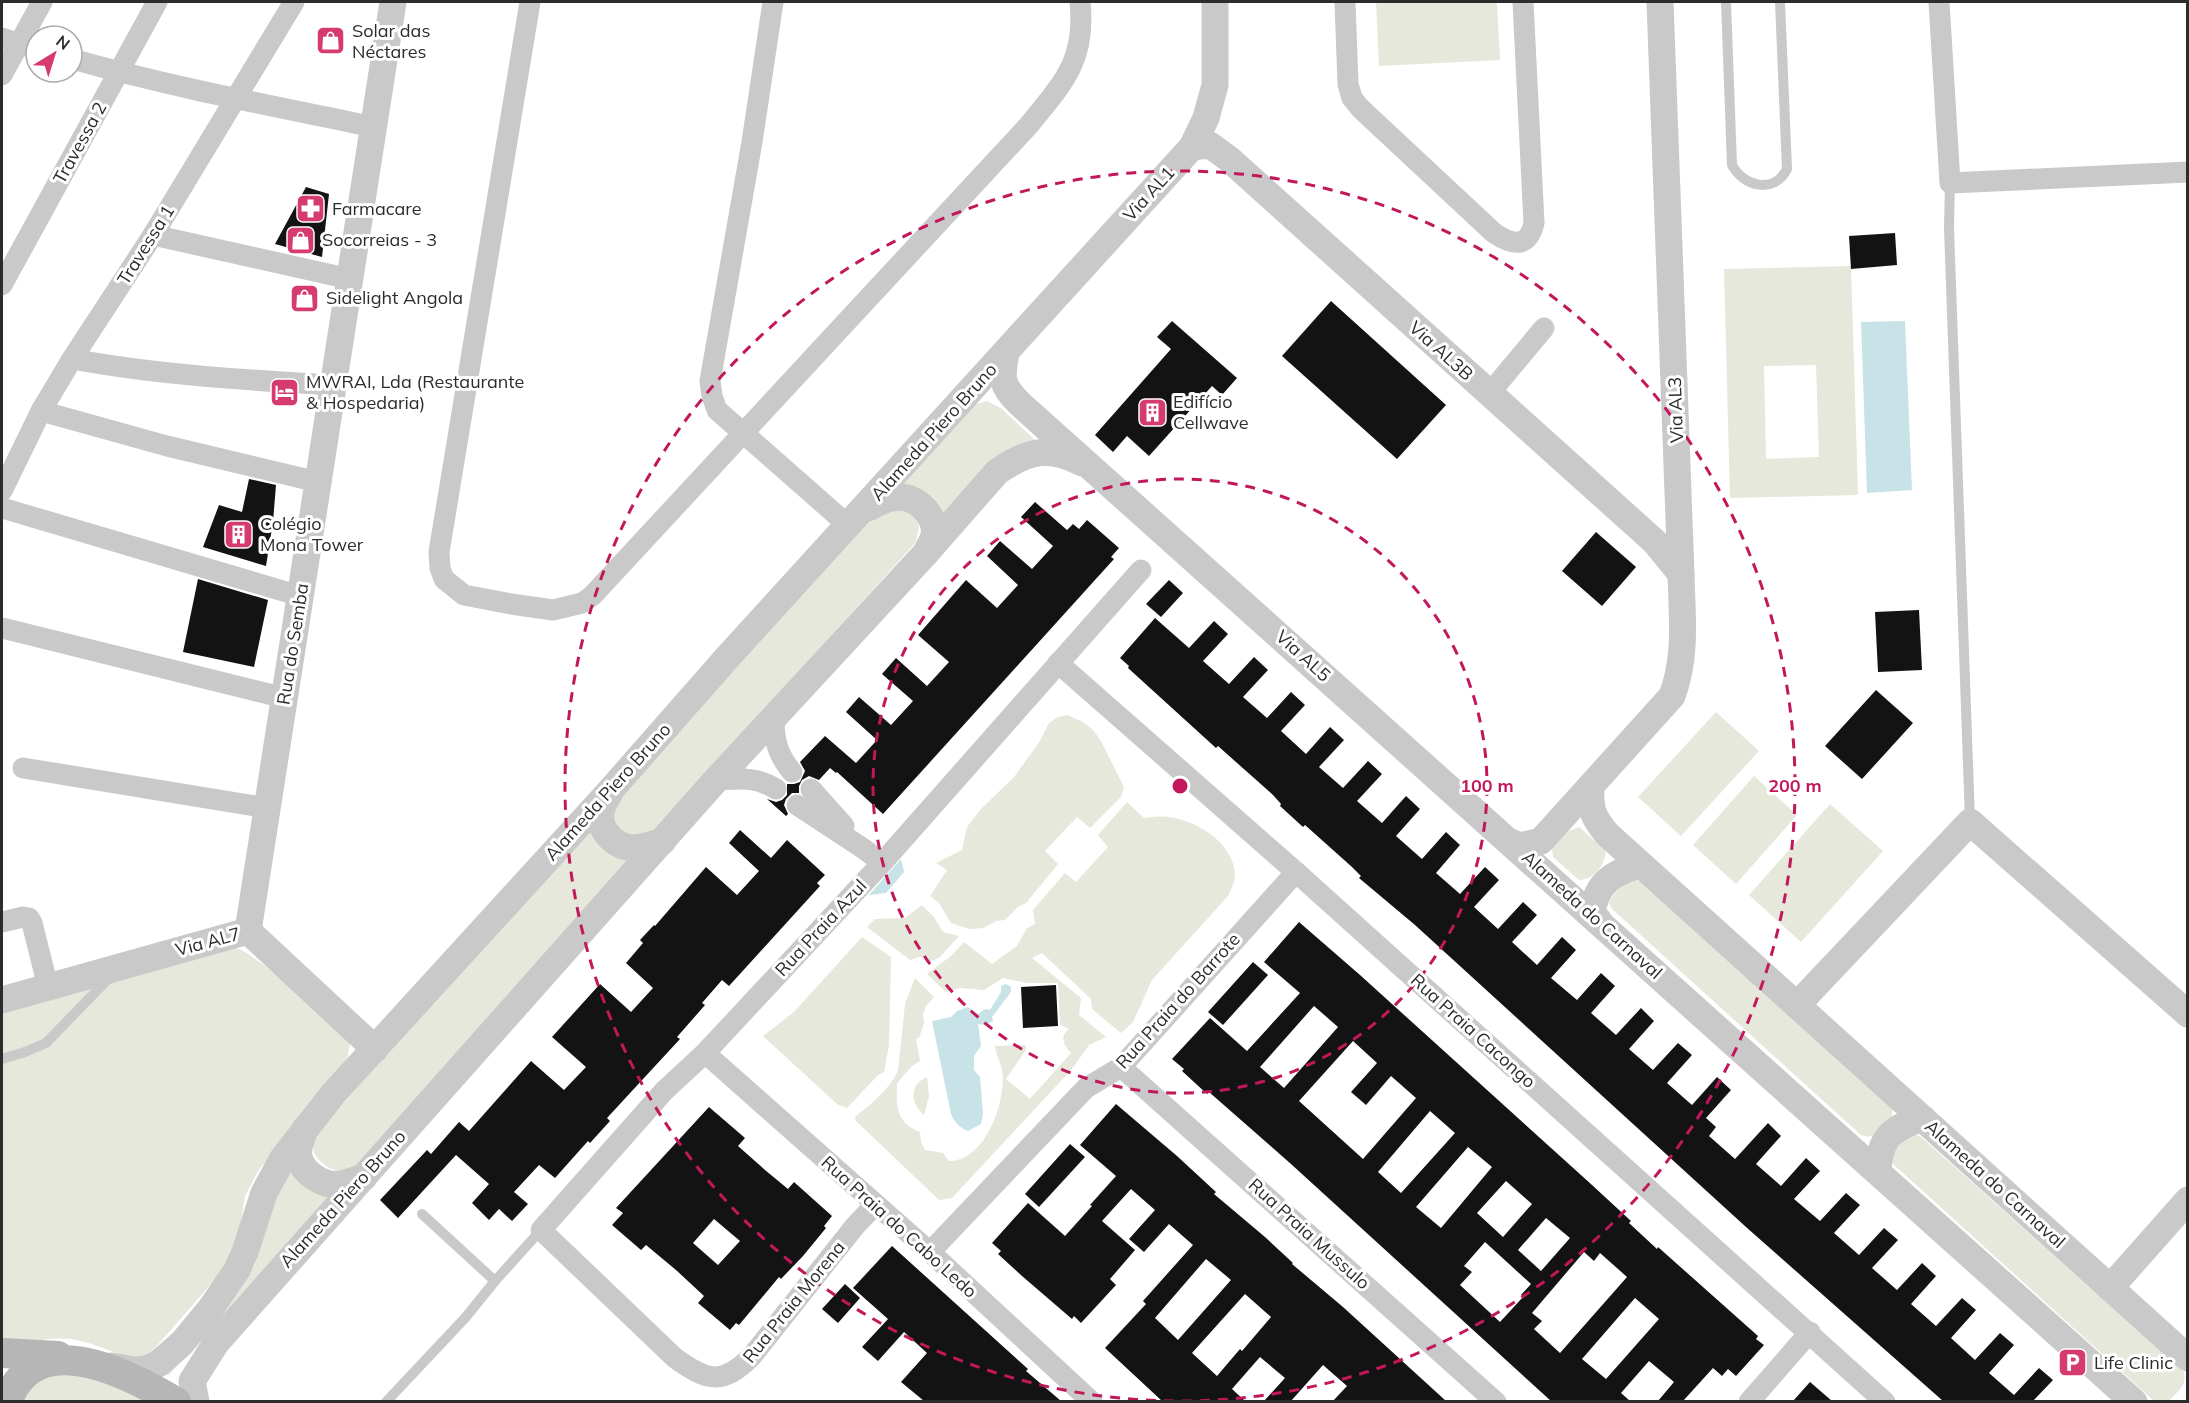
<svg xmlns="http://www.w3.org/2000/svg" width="2189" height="1403" font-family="Mulish,sans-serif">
	<rect width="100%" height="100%" fill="#fff"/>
	<g fill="#e5e8da" fill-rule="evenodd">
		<path d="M1376,2H1497L1500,60L1379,66Z"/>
		<path d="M1851,266L1858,495L1730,498L1724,269ZM1816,365L1819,457L1766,459L1764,366Z"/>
		<path d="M987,401L1002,409L1037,442L942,518L901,483L973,405Z"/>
		<path d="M878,507L910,510L919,525L916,542L647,839L631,842L608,818L612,800Z"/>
		<path d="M1716,712L1759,751L1681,836L1638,797Z"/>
		<path d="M1067,715L1083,722L1093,730L1101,741L1124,787L1121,797L1090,828L1077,817L1045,851L1058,864L1026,903L1018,907L1005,920L996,921L984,928L969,929L951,923L939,903L930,896L947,870L936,863L962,850L967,827L981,809L1014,777L1040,741L1049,723L1058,717Z"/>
		<path d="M1754,776L1797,815L1736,884L1693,845Z"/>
		<path d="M1127,802L1144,818C1152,817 1160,816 1168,817C1196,820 1233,842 1235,874C1235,882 1231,889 1228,896L1152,980L1133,1022L1121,1033L1092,1009L1091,999L1042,953L1032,958L1081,998L1079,1015L1106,1037L1089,1045L1072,1069L952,1198L939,1200L856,1121L855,1117C872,1103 888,1091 898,1071L905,1004L915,978L934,997L926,1006L923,1014L924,1023L919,1038L916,1039L920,1061L912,1066L897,1083C896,1107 896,1122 920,1132L921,1142L925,1150L943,1153L949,1161C986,1161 1007,1100 1002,1069C1000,1062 996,1054 995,1046L1026,1045V1050L1006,1079L1030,1099L1071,1053C1064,1046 1059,1036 1069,1029L1060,1025L1058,983H1027L1003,978L984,990L960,988L946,992L927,974L951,956L964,942L992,964L1017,946L1027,928L1035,924L1033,910L1065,873L1076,882L1108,847L1098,835Z"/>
		<path d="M1830,804L1883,851L1801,942L1749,895Z"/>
		<path d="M592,825L631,859L357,1167L339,1172C319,1165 305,1151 318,1131Z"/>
		<path d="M1579,827L1606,851C1604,866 1595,879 1579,880L1553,857L1552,847L1568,831Z"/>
		<path d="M1633,879L1639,881L1891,1105C1898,1121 1877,1142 1861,1135L1612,909L1609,903C1614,893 1622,884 1633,879Z"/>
		<path d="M922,905L934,917L943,932L959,936L939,958L926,963V959L920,957L910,960L867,927L875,919L905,918Z"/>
		<path d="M862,937L891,957L889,1045L884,1072L878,1075L847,1108L837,1104L763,1036L794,1012Z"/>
		<path d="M235,947L247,953L265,966L335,1024L350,1044L346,1065L258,1171L245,1196L236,1253L218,1276L148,1356C120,1359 107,1347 81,1341C55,1334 27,1343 2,1346V1010Z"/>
		<path d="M927,1077L929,1096L924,1115C910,1103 909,1085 927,1077Z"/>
		<path d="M1913,1134L1920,1136L2183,1371C2189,1384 2177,1392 2169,1401H2154L1893,1164L1890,1158C1895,1148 1903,1139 1913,1134Z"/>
		<path d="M293,1158L334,1194L169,1375H166V1372L244,1284L255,1264L261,1245L268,1197Z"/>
		<path d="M73,1371L155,1402H18L37,1377Z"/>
	</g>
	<g fill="#c7e3e7">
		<path d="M1905,321L1912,490L1867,493L1861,322Z"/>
		<path d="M901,859L904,872L886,893L869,895Z"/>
		<path d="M1006,984L1011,987V992L992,1017L993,1021L985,1025L978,1024L981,1046L974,1056V1070L980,1077L983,1114L981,1124L968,1131C959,1127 955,1123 951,1114L932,1021L951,1017L957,1011L968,1007L978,1014L985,1009L990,1010L1001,992V986Z"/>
	</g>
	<g fill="#131313" fill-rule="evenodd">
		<path d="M306,187L329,194L322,257L275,244Z"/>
		<path d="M1895,233L1897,265L1851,269L1849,236Z"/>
		<path d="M1331,301L1446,405L1397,459L1282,356Z"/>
		<path d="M1172,321L1237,378L1222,395L1212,386L1149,456L1127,436L1113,452L1095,435L1171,349L1157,337Z"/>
		<path d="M249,479L276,485L273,522L266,566L203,547L219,505L242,512Z"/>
		<path d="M1035,502L1067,530L1073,524L1079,529L1087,520L1119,548L1111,557L1114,559L883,814L837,772L836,773L830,768L819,780L809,776L802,780L799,786V793H792L786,799L784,805L788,814L786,816L767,799L776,802L782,800L787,795V784H794L800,782L805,771L800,762L825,736L856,763L877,740L846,712L859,697L891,725L913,701L882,674L896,658L927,686L949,662L918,635L966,580L997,608L1018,585L987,556L1000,541L1032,569L1053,546L1021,517Z"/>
		<path d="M1596,532L1636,567L1602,606L1562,571Z"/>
		<path d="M198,579L268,600L254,667L183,652Z"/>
		<path d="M1169,580L1183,593L1161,617L1146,604Z"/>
		<path d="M1919,610L1922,670L1878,672L1875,612Z"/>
		<path d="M1155,618L1189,648L1214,621L1228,634L1203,661L1229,684L1254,657L1268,670L1243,697L1267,718L1291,692L1305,705L1281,731L1306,754L1330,727L1344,740L1319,767L1343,788L1368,761L1382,774L1357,801L1382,823L1406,796L1420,809L1396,836L1422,859L1446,832L1460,845L1436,873L1460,894L1485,867L1499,880L1474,907L1498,929L1523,902L1537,915L1512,942L1537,965L1562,937L1576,950L1551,978L1577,1000L1601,973L1615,986L1591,1013L1616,1035L1641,1008L1654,1021L1629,1049L1653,1070L1678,1043L1692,1055L1667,1083L1692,1105L1717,1077L1731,1090L1706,1118L1716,1127L1709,1136L1735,1159L1768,1123L1781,1136L1756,1164L1781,1186L1806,1158L1820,1171L1794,1199L1820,1221L1846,1193L1860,1205L1834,1233L1859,1255L1884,1228L1898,1240L1872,1268L1897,1290L1922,1263L1936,1276L1911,1304L1936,1326L1962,1298L1976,1310L1951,1338L1975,1360L2000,1333L2014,1345L1989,1373L2014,1395L2039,1368L2053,1380L2033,1401H1943L1746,1227L1415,925L1359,878L1361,876L1352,867L1305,825L1303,827L1280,806L1281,804L1273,795L1218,746L1216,748L1128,668L1129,666L1120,658Z"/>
		<path d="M1876,690L1913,723L1862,779L1825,746Z"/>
		<path d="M740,830L771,858L787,840L825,875L817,883L820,886L729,986L722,980L702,1003L705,1005L677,1037L680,1039L607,1118L610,1121L590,1143L588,1141L555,1178L539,1165L514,1192L528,1204L512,1221L499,1209L489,1220L472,1203L489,1184L456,1155L398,1218L380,1200L427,1150L431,1154L459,1122L469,1131L531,1061L564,1090L586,1067L552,1037L600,984L631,1012L653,988L626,963L643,943L640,940L654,925L655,926L706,867L737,895L759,871L729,843Z"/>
		<path d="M1299,922L1360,975L1592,1185L1631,1221L1629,1223L1657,1249L1658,1247L1758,1336L1756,1339L1764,1345L1736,1376L1728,1369L1722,1376L1713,1368L1683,1401H1658L1674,1382L1649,1361L1621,1393L1630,1401H1551L1291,1164L1209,1092L1207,1094L1182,1071L1184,1069L1172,1059L1210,1018L1247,1051L1300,993L1264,962ZM1314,1006L1338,1027L1284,1088L1260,1067ZM1353,1041L1377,1063L1351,1092L1366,1105L1391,1076L1416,1098L1363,1159L1299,1101ZM1430,1111L1455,1133L1401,1193L1378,1172ZM1468,1147L1492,1167L1441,1228L1416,1207ZM1506,1181L1532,1204L1503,1237L1477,1213ZM1546,1218L1570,1238L1541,1271L1518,1250ZM1485,1242L1531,1284L1521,1295L1523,1297L1500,1322L1460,1285L1472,1272L1464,1266ZM1584,1252L1594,1261L1600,1253L1627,1277L1560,1353L1534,1329L1542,1321L1532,1313ZM1635,1298L1659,1319L1606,1379L1582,1359Z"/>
		<path d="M1253,962L1268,975L1223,1025L1208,1012Z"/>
		<path d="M1056,985L1058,1026L1023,1028L1021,987Z"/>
		<path d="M1116,1104L1177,1156L1216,1192L1214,1194L1265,1237L1293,1263L1292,1264L1343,1307L1446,1401H1333L1347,1386L1323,1365L1291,1401H1264L1285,1378L1260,1357L1232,1389L1245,1401H1162L1105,1348L1146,1304L1143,1301L1193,1245L1169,1224L1144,1252L1129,1239L1155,1210L1131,1189L1102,1221L1135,1250L1110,1279L1116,1285L1081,1323L1074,1316L1072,1319L1022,1276L998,1254L1001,1251L992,1243L1028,1203L1065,1236L1092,1206L1090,1205L1116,1176L1080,1145ZM1206,1259L1231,1280L1178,1340L1155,1318ZM1245,1294L1271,1317L1242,1351L1240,1349L1217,1376L1192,1353Z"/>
		<path d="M709,1107L745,1138L738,1146L765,1170L788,1189L794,1182L832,1216L824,1226L826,1228L803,1256L781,1279L779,1277L739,1325L736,1323L730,1330L698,1303L704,1296L676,1270L646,1245L641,1250L612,1225L623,1213L616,1208ZM714,1219L740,1241L718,1265L693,1243Z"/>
		<path d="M1070,1144L1085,1157L1039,1207L1025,1194Z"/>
		<path d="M892,1246L1028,1369L1026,1371L1061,1401H924L901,1382L927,1353L904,1332L878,1361L862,1347L888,1319L853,1288Z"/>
		<path d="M845,1284L860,1298L838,1323L822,1309Z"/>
		<path d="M1810,1382L1832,1401H1793Z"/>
	</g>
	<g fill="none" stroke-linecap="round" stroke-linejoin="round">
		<g stroke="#c9c9c9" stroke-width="10">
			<path d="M1726,2L1732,165C1743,186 1774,195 1787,169L1780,2"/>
			<path d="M1950,183L1949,228L1970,821"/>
			<path d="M2,1059L25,1052L46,1043L110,977"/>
			<path d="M422,1214L495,1281"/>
			<path d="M386,1402L465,1318L495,1281L541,1230"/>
		</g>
		<g stroke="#c9c9c9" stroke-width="21">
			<path d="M530,2L439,552L440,568L444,579L464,595L511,604L553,610L582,603L592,596L1029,125C1064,82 1086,60 1080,2"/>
			<path d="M773,2L752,142L710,381L712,396L717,410L849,526"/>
			<path d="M1345,2L1348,84L1352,98L1360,108L1494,233C1512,245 1528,249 1534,223L1523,2"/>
			<path d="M1939,2L1950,183L2188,172"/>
			<path d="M2,38L36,49"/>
			<path d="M72,59C171,87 273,106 374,127"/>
			<path d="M2,75L42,2"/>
			<path d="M153,235L350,279"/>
			<path d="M2,285L157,2"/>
			<path d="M72,359C159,375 245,380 333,385"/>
			<path d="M1489,394L1544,328"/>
			<path d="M41,411L167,446L318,482"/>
			<path d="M2,491L41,411L72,359L153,235L294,2"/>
			<path d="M2,508L300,596"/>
			<path d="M2,628L285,698"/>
			<path d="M1058,663L1296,872L1885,1402"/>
			<path d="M774,717C774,740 777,754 792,772"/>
			<path d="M23,768L267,808"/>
			<path d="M716,780C740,779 755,776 776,789"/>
			<path d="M811,789L844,826"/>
			<path d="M797,805L864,849L882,863"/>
			<path d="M2,922L23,917L29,918L32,923L48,987"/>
			<path d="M705,1053L930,1252L1092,1402"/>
			<path d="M1121,1067L1496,1402"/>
			<path d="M875,1205L855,1226L752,1356C722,1386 707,1381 675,1358L541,1230L664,1091L705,1053L882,863L1141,570"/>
			<path d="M930,1252L1086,1088L1121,1067L1296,872"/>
			<path d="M1749,1402L1810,1332"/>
		</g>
		<g stroke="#c9c9c9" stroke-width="27">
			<path d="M1192,147L1210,145L1229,159L1655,542L1681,574"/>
			<path d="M1006,353C1001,378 1001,385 1019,403L2134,1402"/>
			<path d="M868,508C878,503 888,497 899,497C918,497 937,517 934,535C933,541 928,548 926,553"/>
			<path d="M1591,786C1590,809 1592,816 1607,834L2188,1358"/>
			<path d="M609,794C606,799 602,806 601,812C598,830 615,847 633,848C642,848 653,844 662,842"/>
			<path d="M1511,842L1520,846L1541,841L1672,696C1687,656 1682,616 1681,574L1660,2"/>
			<path d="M1599,921L1592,912C1597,883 1613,872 1641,865"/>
			<path d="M248,931L393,2"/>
			<path d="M248,931L375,1049"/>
			<path d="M2,1000L248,931"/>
			<path d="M1797,1005L1970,822L2188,1014"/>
			<path d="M305,1129C302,1138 297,1148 299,1157C303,1174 325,1187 341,1184C348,1183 356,1179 364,1177"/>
			<path d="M1878,1172C1879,1138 1891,1129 1922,1118"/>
			<path d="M2110,1288L2188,1200"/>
			<path d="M112,1366L135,1370L146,1369L158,1364L182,1343L211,1308L237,1270L245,1252L264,1193L283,1158L333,1094L609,792L725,660L1192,147L1206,118L1215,85V2"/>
			<path d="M196,1402L192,1381L216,1343L716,780L925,554L997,472C1027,451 1049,445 1082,463"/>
		</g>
		<g stroke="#b6b6b6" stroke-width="30">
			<path d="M2,1353L58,1356"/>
			<path d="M7,1402C35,1324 129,1374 176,1402"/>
		</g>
	</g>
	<g fill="none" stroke="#c2185b" stroke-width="3" stroke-dasharray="10 8">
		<circle cx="1180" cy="786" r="307"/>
		<circle cx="1180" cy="786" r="615"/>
	</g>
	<defs>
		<symbol id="shop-square" viewBox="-11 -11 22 22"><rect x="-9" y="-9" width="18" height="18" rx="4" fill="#d53b6d" stroke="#fff"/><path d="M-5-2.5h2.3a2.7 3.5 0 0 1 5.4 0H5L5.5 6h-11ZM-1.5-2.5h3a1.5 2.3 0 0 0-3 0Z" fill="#fff"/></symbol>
		<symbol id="pharmacy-square" viewBox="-11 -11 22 22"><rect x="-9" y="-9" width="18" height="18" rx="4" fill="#d53b6d" stroke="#fff"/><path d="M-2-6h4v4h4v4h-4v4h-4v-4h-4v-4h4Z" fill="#fff"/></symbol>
		<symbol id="hotel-square" viewBox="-11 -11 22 22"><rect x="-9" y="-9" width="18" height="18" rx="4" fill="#d53b6d" stroke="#fff"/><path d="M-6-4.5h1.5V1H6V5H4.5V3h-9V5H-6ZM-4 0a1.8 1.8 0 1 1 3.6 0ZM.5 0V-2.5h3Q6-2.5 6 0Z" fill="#fff"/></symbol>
		<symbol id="building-square" viewBox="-11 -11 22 22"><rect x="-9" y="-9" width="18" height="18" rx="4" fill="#d53b6d" stroke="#fff"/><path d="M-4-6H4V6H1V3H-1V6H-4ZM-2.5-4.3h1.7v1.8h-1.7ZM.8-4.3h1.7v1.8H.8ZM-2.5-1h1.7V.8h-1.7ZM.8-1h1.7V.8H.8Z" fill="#fff"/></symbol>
		<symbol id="parking-square" viewBox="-11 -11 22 22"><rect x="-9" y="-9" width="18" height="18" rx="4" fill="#d53b6d" stroke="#fff"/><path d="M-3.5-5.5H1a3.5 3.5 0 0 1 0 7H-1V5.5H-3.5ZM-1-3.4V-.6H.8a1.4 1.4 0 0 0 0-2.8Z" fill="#fff"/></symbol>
	</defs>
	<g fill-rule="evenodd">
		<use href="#shop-square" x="314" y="24" width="33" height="33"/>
		<use href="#pharmacy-square" x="294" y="192" width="33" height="33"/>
		<use href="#shop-square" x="284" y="224" width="33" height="33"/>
		<use href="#shop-square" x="288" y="282" width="33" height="33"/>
		<use href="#hotel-square" x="268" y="376" width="33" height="33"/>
		<use href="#building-square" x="1136" y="396" width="33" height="33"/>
		<use href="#building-square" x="222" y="518" width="33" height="33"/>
		<use href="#parking-square" x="2056" y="1346" width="33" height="33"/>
	</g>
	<g text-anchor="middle" stroke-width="6" stroke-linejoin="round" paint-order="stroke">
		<g font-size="18" fill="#2c2c2c" stroke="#fff" text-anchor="start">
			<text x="352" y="37">Solar das<tspan x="352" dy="21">Néctares</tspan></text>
			<text x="332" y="215">Farmacare</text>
			<text x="322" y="246">Socorreias - 3</text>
			<text x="326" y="304">Sidelight Angola</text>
			<text x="306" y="388">MWRAI, Lda (Restaurante<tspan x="306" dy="21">&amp; Hospedaria)</tspan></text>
			<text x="1173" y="408">Edifício<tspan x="1173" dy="21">Cellwave</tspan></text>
			<text x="260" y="530">Colégio<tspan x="260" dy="21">Mona Tower</tspan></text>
			<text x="2094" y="1369">Life Clinic</text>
		</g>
		<g font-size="18" fill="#2c2c2c" stroke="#fff">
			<text transform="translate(80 143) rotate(-61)" y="6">Travessa 2</text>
			<text transform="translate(1149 194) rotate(-48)" y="6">Via AL1</text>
			<text transform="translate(146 245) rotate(-58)" y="6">Travessa 1</text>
			<text transform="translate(1441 351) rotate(42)" y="6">Via AL3B</text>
			<text transform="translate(1676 410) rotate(-92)" y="6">Via AL3</text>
			<text transform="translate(934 432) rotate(-48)" y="6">Alameda Piero Bruno</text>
			<text transform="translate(293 644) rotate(-81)" y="6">Rua do Semba</text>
			<text transform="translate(1303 656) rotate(42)" y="6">Via AL5</text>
			<text transform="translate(608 792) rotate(-48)" y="6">Alameda Piero Bruno</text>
			<text transform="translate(1592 915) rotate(42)" y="6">Alameda do Carnaval</text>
			<text transform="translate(821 928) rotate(-47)" y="6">Rua Praia Azul</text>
			<text transform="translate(208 942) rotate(-15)" y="6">Via AL7</text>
			<text transform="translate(1178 1001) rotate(-48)" y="6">Rua Praia do Barrote</text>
			<text transform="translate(1473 1031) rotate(42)" y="6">Rua Praia Cacongo</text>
			<text transform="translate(1995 1184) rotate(42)" y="6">Alameda do Carnaval</text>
			<text transform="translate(343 1199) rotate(-48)" y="6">Alameda Piero Bruno</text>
			<text transform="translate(899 1227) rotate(42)" y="6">Rua Praia do Cabo Ledo</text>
			<text transform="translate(1309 1234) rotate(42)" y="6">Rua Praia Mussulo</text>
			<text transform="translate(794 1302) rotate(-51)" y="6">Rua Praia Morena</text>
		</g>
	</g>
	<circle cx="1180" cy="786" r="9" fill="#c2185b" stroke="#fff" stroke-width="3"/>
	<g font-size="18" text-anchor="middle" font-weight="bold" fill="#c2185b" stroke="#fff" stroke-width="6" stroke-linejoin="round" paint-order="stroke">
		<text x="1487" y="792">100 m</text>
		<text x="1795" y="792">200 m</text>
	</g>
	<rect width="2189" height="1403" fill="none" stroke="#2c2c2c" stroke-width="6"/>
	<g transform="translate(54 54) rotate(38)"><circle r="28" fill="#ffffff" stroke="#ababab" stroke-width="1.5"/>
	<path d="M0-4.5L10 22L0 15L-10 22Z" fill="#d53b6d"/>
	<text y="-9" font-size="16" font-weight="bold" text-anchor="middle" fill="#2c2c2c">N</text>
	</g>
</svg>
